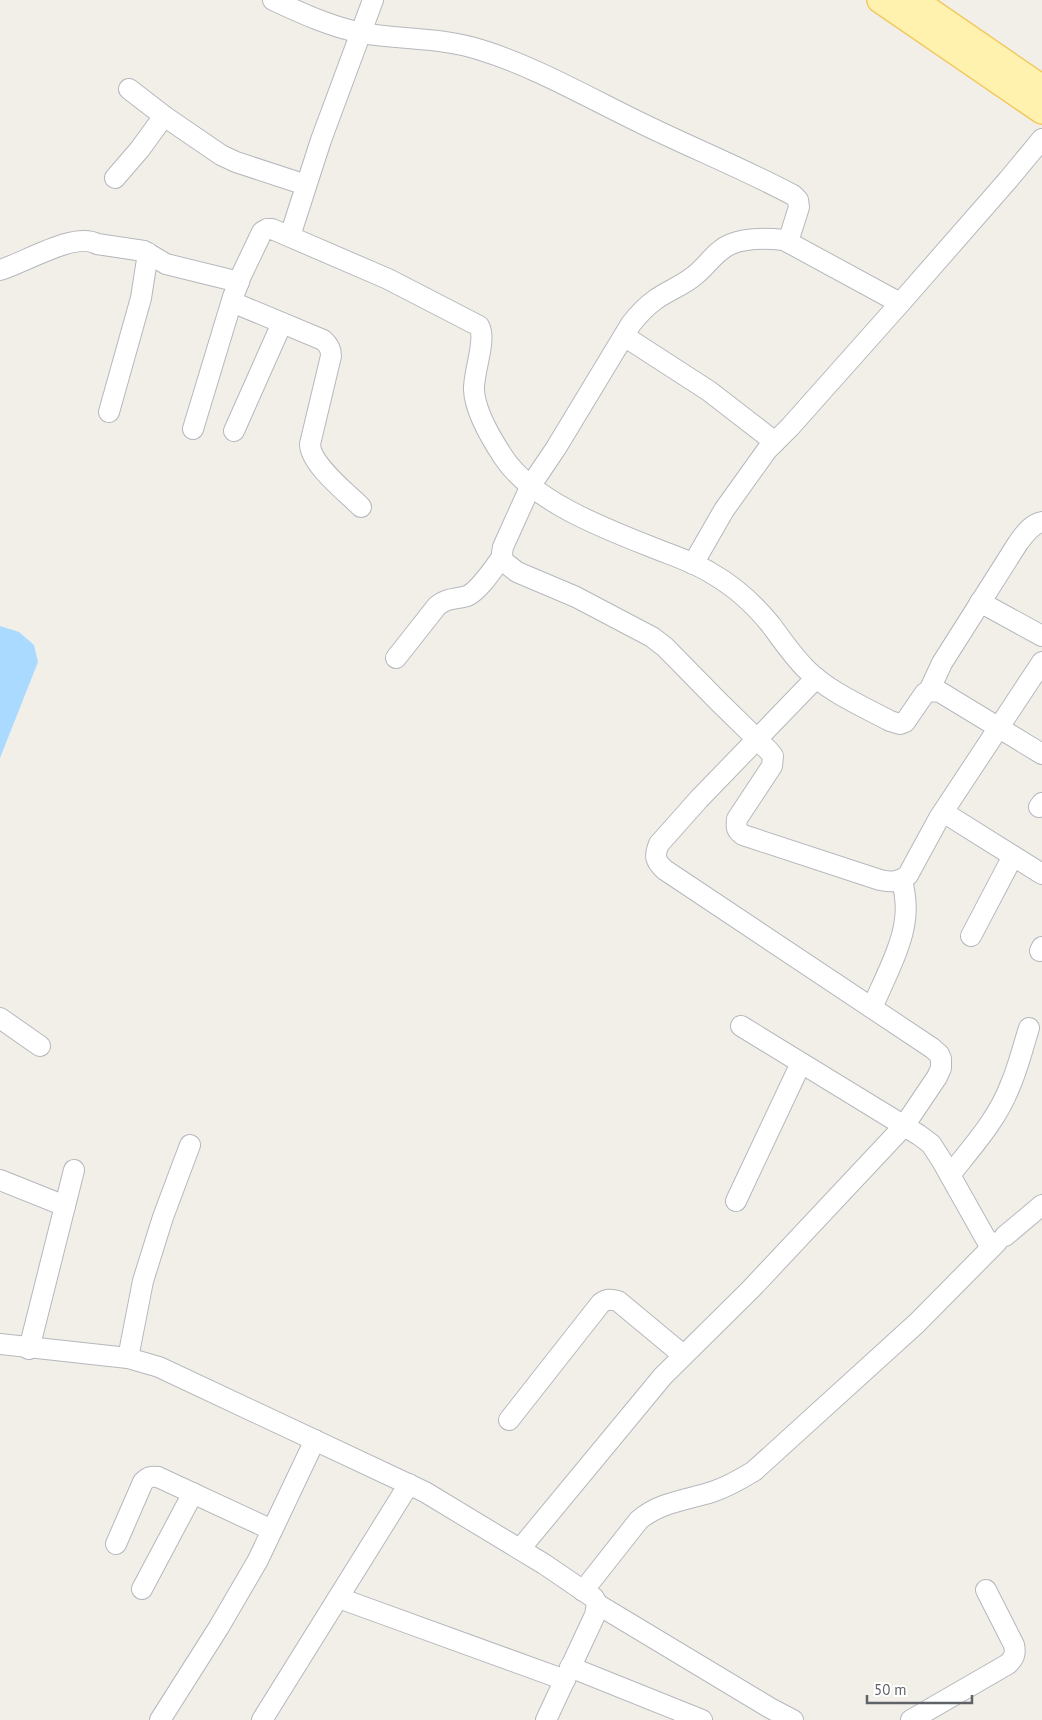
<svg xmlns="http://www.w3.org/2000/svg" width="1042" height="1720" font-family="'PT Sans',sans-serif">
	<rect width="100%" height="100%" fill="#f1efe8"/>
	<path fill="#aadaff" d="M0,626L19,632L34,645L38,662L0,758Z"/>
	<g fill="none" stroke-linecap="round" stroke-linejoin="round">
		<defs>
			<g id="minor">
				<path d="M273,0C301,13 331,27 362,33C402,40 442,37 481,50C536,67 591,99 643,124C692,148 744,169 793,195L798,200L799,207L788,242"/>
				<path d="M129,89L164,116L221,155L236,162L306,185"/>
				<path d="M115,178L140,149L164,116"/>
				<path d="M290,236L321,140L373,0"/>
				<path d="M0,270C24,263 75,231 97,244L144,251L166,264L239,282"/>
				<path d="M232,302L323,340C329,345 331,349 331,356L310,444C310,464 347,493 361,507"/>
				<path d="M900,303L784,240C767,238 748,237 731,244C716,250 707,266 694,276C682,286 667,291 655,300C645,307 638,315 631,324L556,448L531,485L503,547L502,553L503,561L517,572L576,597L652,637L665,647L718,701L769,751L773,756L772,766L737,819C736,827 736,830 743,835L880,880C891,882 899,883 908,875L939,818L1042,662"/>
				<path d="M624,336L709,391L775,442"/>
				<path d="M109,412L141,298L148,253"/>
				<path d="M193,429L233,297L241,276L262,232L267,229H272L388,279L479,326C487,339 473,373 474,390C475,411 492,440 504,458C534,503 611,531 659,550C677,557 695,563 711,573C734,586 754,604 771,625C782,640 793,656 806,669C829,692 862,706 890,721L900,724L905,722L925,693L929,691L940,692L1042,754"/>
				<path d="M234,431L282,323"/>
				<path d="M693,564L724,510L767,450L790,427L903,300L1008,180L1042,139"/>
				<path d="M980,602L1042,636"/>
				<path d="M396,658L437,606C448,597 455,600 467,596C479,591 494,568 502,557"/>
				<path d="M929,691L942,663L1018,543C1024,535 1031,524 1042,522"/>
				<path d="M1039,807L1042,803"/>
				<path d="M943,812L1042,874"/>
				<path d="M971,936L1013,856"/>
				<path d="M1040,951L1042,947"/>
				<path d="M872,1008C882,984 903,945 905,919C907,906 905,893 902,880"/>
				<path d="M0,1018L40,1046"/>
				<path d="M741,1026L919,1135L931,1144L942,1161L991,1248"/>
				<path d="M950,1175C972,1147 997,1120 1010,1086C1018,1068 1023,1047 1029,1028"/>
				<path d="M0,1180L65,1206"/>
				<path d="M736,1201L801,1063"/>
				<path d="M1005,1236L1042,1205"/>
				<path d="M0,1344L128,1358L159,1367L425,1492L544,1564L594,1598L597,1604L595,1615L546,1720"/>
				<path d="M29,1349L74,1170"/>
				<path d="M128,1358L143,1281L163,1217L190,1145"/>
				<path d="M509,1420L601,1303C607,1299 611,1299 618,1301L683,1355"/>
				<path d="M116,1544L143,1482C148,1477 151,1476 158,1477L272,1530"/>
				<path d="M520,1549L663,1376L751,1289L904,1126L937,1077L941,1068V1059L939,1054L932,1048L665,870C655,861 654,856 659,844L699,799L816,678"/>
				<path d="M142,1589L193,1493"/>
				<path d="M583,1591L639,1520C660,1502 687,1500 712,1492C727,1487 741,1479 754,1471L917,1323L997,1242"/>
				<path d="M339,1598L565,1680"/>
				<path d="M597,1604L770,1708L793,1720"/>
				<path d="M570,1667L702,1720"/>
				<path d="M160,1720L219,1627L258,1560L315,1440"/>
				<path d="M262,1720L409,1484"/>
				<path d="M911,1720L1008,1664C1014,1658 1016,1654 1014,1645L986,1590"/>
			</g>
			<g id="major">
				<path d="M880,0L1042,111"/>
				<path d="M914,0L1042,88"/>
			</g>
		</defs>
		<use href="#minor" stroke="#b5b8bc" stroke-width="22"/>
		<use href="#major" stroke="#f2c960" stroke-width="28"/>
		<use href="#minor" stroke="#fff" stroke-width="20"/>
		<use href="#major" stroke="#fff2af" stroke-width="25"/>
	</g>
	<path d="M867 1695v8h105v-8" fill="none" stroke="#5f6368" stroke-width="2.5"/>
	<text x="874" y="1695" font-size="15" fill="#5f6368" stroke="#ffffff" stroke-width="4" paint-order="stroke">50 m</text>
</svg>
